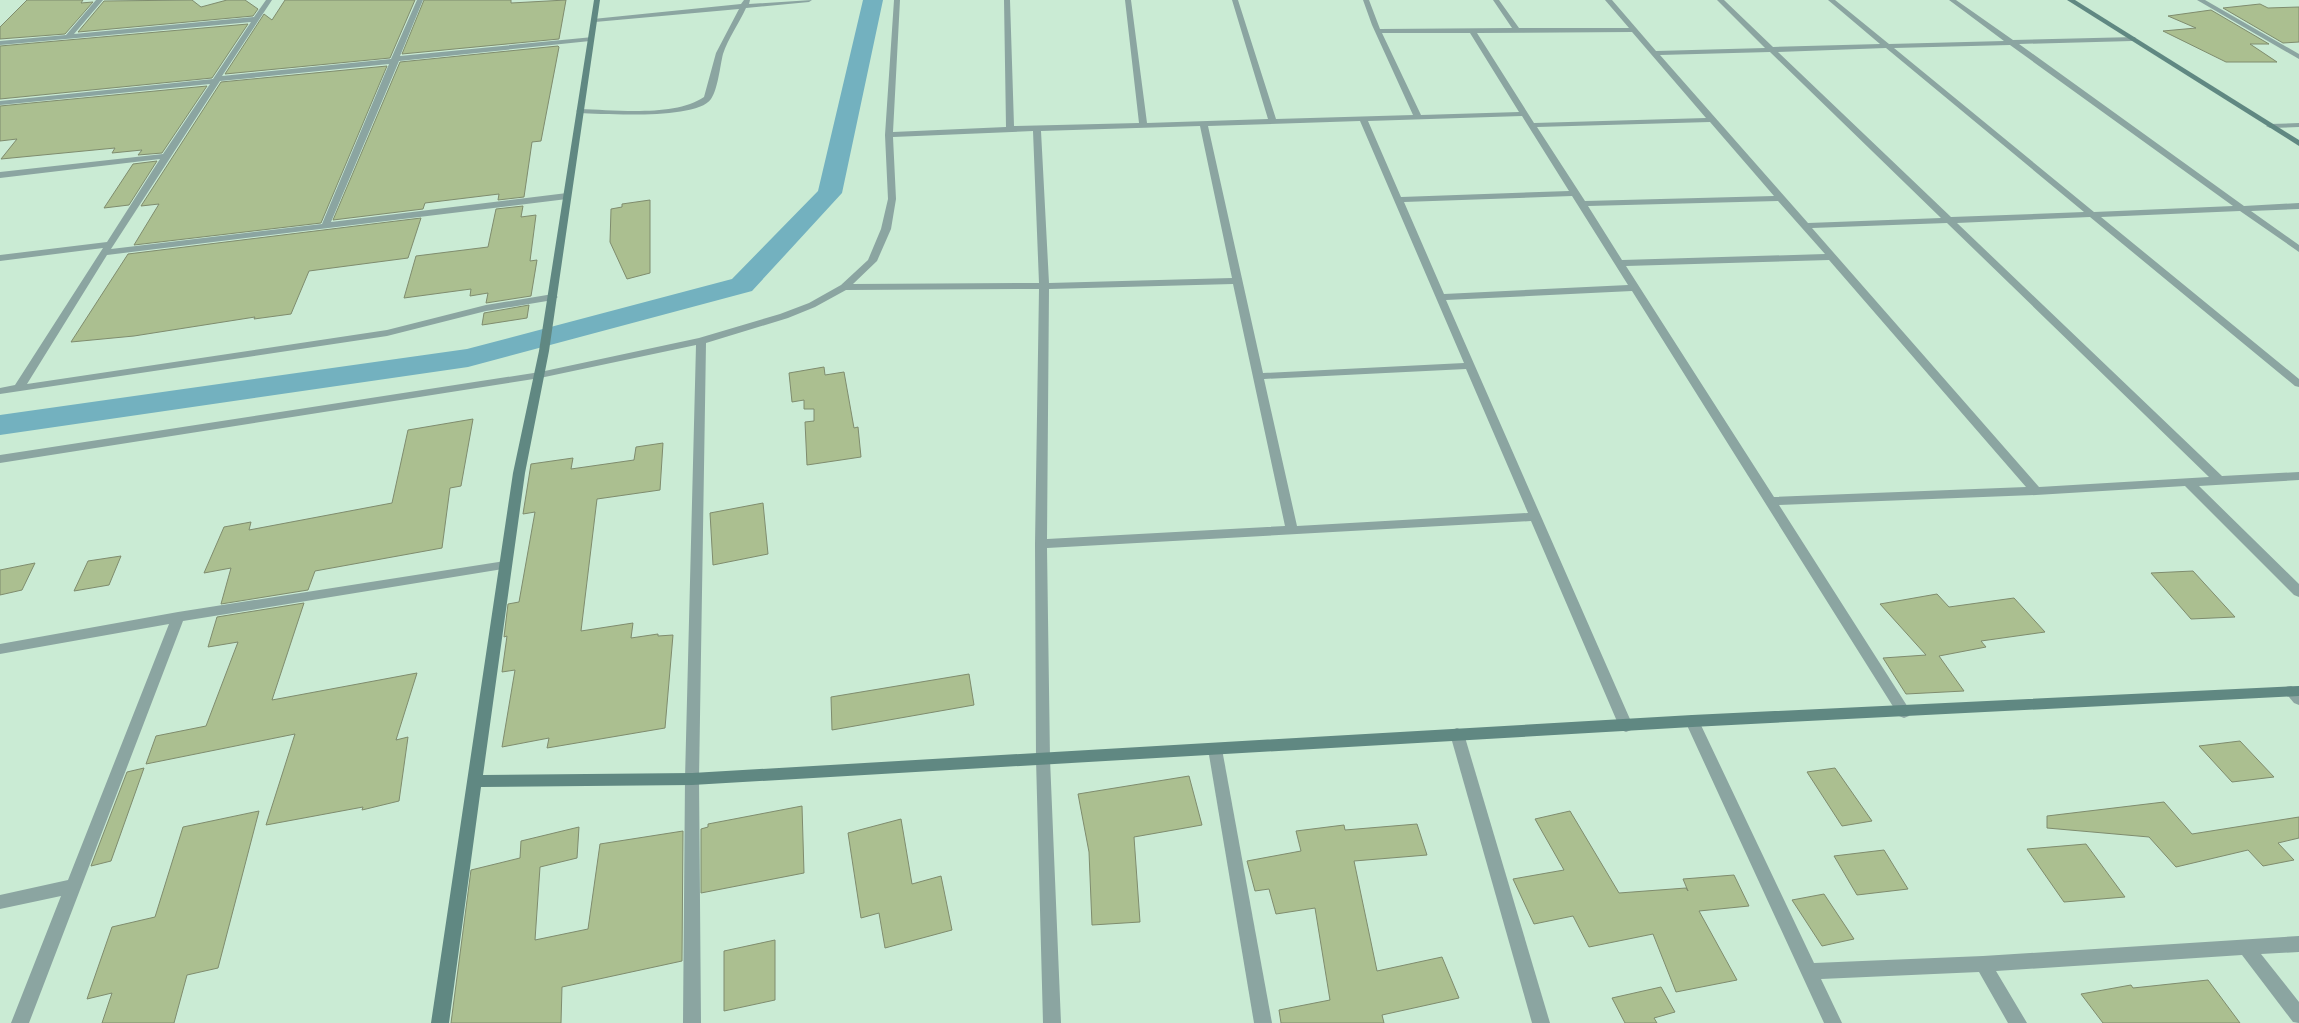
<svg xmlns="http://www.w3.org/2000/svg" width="2299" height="1023" font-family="'Titillium Web',sans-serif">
	<rect width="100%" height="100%" fill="#caebd4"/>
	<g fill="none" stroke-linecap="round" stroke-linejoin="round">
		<path fill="#73b1bf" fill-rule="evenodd" d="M863,0H883L842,193L752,291L468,367L0,435V415L467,349L732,279L818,191Z"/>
	</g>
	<g fill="#abbf90" stroke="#7f8c6e">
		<path d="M27,0H83L81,3L93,2L65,34L0,39V27Z"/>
		<path d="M192,0L201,7L227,0H245L258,9L253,16L78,32L104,1Z"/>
		<path d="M285,0H415L390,58L225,74L264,14L272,20Z"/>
		<path d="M424,0H511V3L566,0L559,39L402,54Z"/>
		<path d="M2260,4L2268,8L2299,7V42L2283,43L2223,8Z"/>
		<path d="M2211,10L2269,44H2250L2277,62H2226L2163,31L2196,28L2168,16Z"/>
		<path d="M248,24L212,78L0,99V46Z"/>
		<path d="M558,46L559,47L541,141L532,142L524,197L498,200L499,194L425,203L423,209L333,220L400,62Z"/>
		<path d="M387,66L321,223L134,245L159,204L141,206L221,82Z"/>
		<path d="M207,86L162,153L138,155L142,150L112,153L115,148L1,159L17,139L0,141V106Z"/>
		<path d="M157,161L129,205L104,208L133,164Z"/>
		<path d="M650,200V273L627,279L610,242L611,209L622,207V204Z"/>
		<path d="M523,206L521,217L536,215L530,261L537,260L531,296L486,303L488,293L470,296L471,289L404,298L416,256L488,247L496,209Z"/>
		<path d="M421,218L408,258L309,271L291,314L254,319L255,317L134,336L71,342L128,254Z"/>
		<path d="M529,305L527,318L482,325L484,313Z"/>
		<path d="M824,367L825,375L844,372L854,428L858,427L861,457L807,465L805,422L814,421V409H804V400L792,402L789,373Z"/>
		<path d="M473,419L461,486L450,488L442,548L315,571L308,590L221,604L231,568L204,573L224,527L251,522L249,530L392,503L408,430Z"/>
		<path d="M663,443L660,490L597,499L581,631L633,623L631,638L658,634V636L673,635L665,728L547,748L549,738L502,747L515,670L502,672L507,636L504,637L508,604L519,602L535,512L523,514L531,464L573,458L571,469L634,460L636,447Z"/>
		<path d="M763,503L768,554L713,565L710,513Z"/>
		<path d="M121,556L109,585L74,591L88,561Z"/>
		<path d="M35,563L22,590L0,595V570Z"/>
		<path d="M2193,571L2235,617L2191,619L2151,573Z"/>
		<path d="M1937,594L1949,607L2014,598L2045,632L1981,641L1986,647L1939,656L1964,691L1906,694L1883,658L1926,655L1880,604Z"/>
		<path d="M304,603L272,700L417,673L396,740L408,737L399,801L362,810L363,807L266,825L295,734L146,764L156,736L206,726L238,642L208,647L217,617Z"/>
		<path d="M969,674L974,705L832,730L831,697Z"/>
		<path d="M2240,741L2274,777L2232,782L2199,746Z"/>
		<path d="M144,768L111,861L91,866L127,772Z"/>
		<path d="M1835,768L1872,821L1842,826L1807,772Z"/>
		<path d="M1189,776L1202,825L1134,837L1140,922L1092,925L1089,852L1078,794Z"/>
		<path d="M2164,802L2192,834L2299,817V838L2278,843L2294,860L2263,866L2248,850L2176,867L2149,837L2047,828V816Z"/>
		<path d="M802,806L804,873L701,893V829L708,827V824Z"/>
		<path d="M259,811L218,968L187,975L174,1023H102L112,993L87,999L112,927L155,917L183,827Z"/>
		<path d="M1570,811L1619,893L1686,888L1688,891L1683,879L1734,875L1749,906L1699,911L1737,980L1676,992L1653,934L1589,947L1573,916L1534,924L1513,879L1564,870L1535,819Z"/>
		<path d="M901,819L912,884L941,876L952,930L885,948L879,913L861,918L848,833Z"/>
		<path d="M1417,824L1427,855L1354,861L1377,971L1442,957L1459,998L1382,1015L1384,1023H1281L1279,1010L1330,1000L1315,908L1276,914L1269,889L1255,891L1247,861L1301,851L1296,831L1344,825L1345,830Z"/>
		<path d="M579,827L577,858L540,867L535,940L588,929L600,844L683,831L682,961L562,987L561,1023H451L471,870L520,858L521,841Z"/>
		<path d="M2086,844L2125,897L2064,902L2027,849Z"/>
		<path d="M1884,850L1908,889L1857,895L1834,856Z"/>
		<path d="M1824,894L1854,939L1822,946L1792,900Z"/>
		<path d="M775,940V1000L724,1011V951Z"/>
		<path d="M2208,980L2240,1023H2103L2081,994L2131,985L2133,988Z"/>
		<path d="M1661,987L1675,1012L1654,1018L1657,1023H1625L1612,998Z"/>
	</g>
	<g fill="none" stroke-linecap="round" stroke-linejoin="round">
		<g fill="#8ba5a1" fill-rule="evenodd">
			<path d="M96,0H103L74,34L254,17L266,0H272L222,76L391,59L417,0H423L400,56L593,37V41H590L399,61L331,222L567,193L571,196L567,199L107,255L27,384L387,330L486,305L553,294L558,297L553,300L486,311L387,336L0,394V388L15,385L103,248L0,261V255L107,242L160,159L0,178V172L163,154L210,84L0,105V101L213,79L251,22L0,45V41L66,35ZM389,64L322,224L111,249L220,81Z"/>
			<path d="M744,0H750L749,4L812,0L809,2L746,8C739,23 728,39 723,54C720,66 718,89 711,99C697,120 605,114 580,113L576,111L580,109C615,110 675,117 704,97L716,53L739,9L595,22L593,21V19L741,4Z"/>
			<path d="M894,0H900L893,132L1006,127L1004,0H1010L1014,126L1139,123L1125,0H1131L1147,123L1268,119L1232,0H1238L1276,119L1413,115L1372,25L1363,0H1369L1380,29L1512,28L1493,0H1499L1519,28H1629L1605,0H1612L1656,51L1765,48L1717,0H1724L1773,47L1880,44L1828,0H1835L1889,44L2004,41L1949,0H1956L2013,40L2135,37L2136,39L2132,41L2019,44L2244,206L2299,203V209L2251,211L2299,245V252L2240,211L2101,217L2299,379V387L2295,386L2090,217L1957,223L2222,476L2299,472V480L2199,486L2299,584V597L2294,595L2185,486L2036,495L1779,505L1911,712L1909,716L1904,718L1899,716L1632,291L1446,300L1633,726L1631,730L1626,732L1621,730L1619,726L1531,521L1047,548L1050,759L1061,1023H1043L1036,759L1035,544L1039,289L846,290L815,307L788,318L706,343L699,779L701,1023H683L685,779L696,345L540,378L0,463V455L540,372L699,338L780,314L809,303L841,285L868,260L881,229L888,199L885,135ZM1632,32L1706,118L1534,123L1477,33ZM1382,33H1470L1519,112L1421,115ZM2010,45L2233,206L2094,212L1894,48ZM1886,48L2084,212L1951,217L1778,52ZM1770,52L1941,218L1808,223L1660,55ZM1522,116L1569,191L1401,197L1368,121ZM1360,121L1464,363L1263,373L1208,126ZM1710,122L1774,196L1585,201L1537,127ZM1200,126L1232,278L1049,283L1041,131ZM1033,131L1039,283L853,284L877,261L891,229L896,199L893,137ZM1572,196L1628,285L1444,294L1404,202ZM1778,201L1825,254L1622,260L1588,206ZM1947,223L2209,477L2039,487L1812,228ZM1829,260L2026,487L1774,497L1626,266ZM1233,284L1285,526L1047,539L1049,289ZM1466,369L1528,513L1297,526L1264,379Z"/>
			<path d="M2197,0H2205L2299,54V59Z"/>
			<path d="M2299,123V127L2270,128L2266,126L2270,124Z"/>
			<path d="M505,561L509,562L511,565L509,568L183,621L29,1023H11L61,896L0,909V895L68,880L169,624L0,654V644L178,612Z"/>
			<path d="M2291,686L2299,690V705L2294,703L2284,691L2286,687Z"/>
			<path d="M1692,715L1697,717L1699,721L1814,963L1983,956L2299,936V952L2261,954L2299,1002V1023L2293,1022L2242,955L1996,971L2027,1023H2008L1979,972L1821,979L1842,1023H1824L1685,721L1687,717Z"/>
			<path d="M1457,728L1462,730L1464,734L1550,1023H1532L1450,734L1452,730Z"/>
			<path d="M1215,743L1220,745L1222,749L1272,1023H1254L1208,749L1210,745Z"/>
		</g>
		<g fill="#608882" fill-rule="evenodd">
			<path d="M594,0H600L549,351L525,473L483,775L692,773L1692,715L2299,686V696L1692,727L692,785L481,787L449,1023H431L513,473L539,351Z"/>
			<path d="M2067,0H2075L2299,140V146Z"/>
		</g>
	</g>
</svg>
